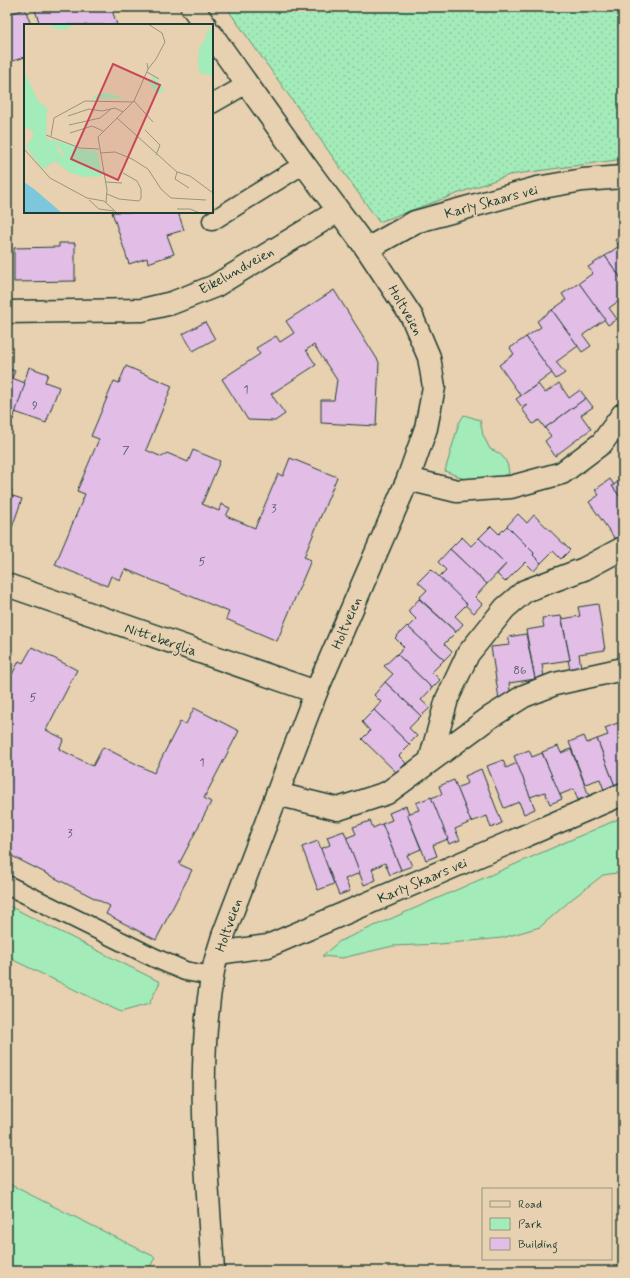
<svg xmlns="http://www.w3.org/2000/svg" width="630" height="1278" font-family="Mynerve,sans-serif">
	<defs>
		<pattern id="grass-dots" width="8" height="8" patternUnits="userSpaceOnUse"><rect width="8" height="8" fill="#a3ebb9"/><path d="M2 2h.1M6 6h.1" fill="none" stroke="#8ccaa0" stroke-width="1.8" stroke-linecap="round"/></pattern>
	</defs>
	<rect width="100%" height="100%" fill="#e7d1b0"/>
	<filter id="ink" filterUnits="userSpaceOnUse"><feTurbulence type="fractalNoise" baseFrequency=".025" numOctaves="2"/><feDisplacementMap in="SourceGraphic" scale="8" xChannelSelector="R" yChannelSelector="G"/><feConvolveMatrix kernelMatrix="1 2 1 2 8 2 1 2 1" color-interpolation-filters="sRGB"/></filter>
	<g filter="url(#ink)">
		<path fill="url(#grass-dots)" stroke="#619476" d="M226,7H623V159L509,175L379,222Z"/>
		<g fill="#a3ebb9" stroke="#619476">
			<path d="M464,415L480,420L483,435L490,449C503,454 508,460 509,474L491,479L467,480L445,471L459,423Z"/>
			<path d="M623,817V872L603,875L572,899L540,927L502,938L440,944L393,946L342,958L322,956L340,941Z"/>
			<path d="M7,905L160,982L149,1004L121,1012L7,957Z"/>
			<path d="M7,1183L155,1257L148,1271H7Z"/>
		</g>
		<g fill="#e2bde6" stroke="#1f3d34">
			<path d="M45,7H111L117,25H40L35,10Z"/>
			<path d="M25,9L31,25H25V57L7,63V15Z"/>
			<path d="M112,212H178L184,230L167,235L174,254L148,263L147,258L129,264Z"/>
			<path d="M623,234V281L605,256L619,246L615,240Z"/>
			<path d="M59,243H75V281L14,282V248L59,247Z"/>
			<path d="M605,256L623,281V298L609,308L617,319L608,325L579,283L593,273L588,267Z"/>
			<path d="M579,283L605,319L583,335L591,346L582,352L552,310L566,300L562,294Z"/>
			<path d="M334,290L379,362L376,426L321,423V400H334L337,380L314,345L306,350L316,365L271,394L285,414L275,421L248,420L222,379L260,354L256,348L276,336L280,342L294,333L286,321Z"/>
			<path d="M552,310L578,346L556,362L565,373L556,379L526,337L541,327L537,321Z"/>
			<path d="M205,322L215,339L193,351L183,334Z"/>
			<path d="M526,337L552,373L521,396L499,365L514,354L510,348Z"/>
			<path d="M126,366L172,386L146,450L162,457L167,453L188,462L193,450L220,461L202,504L219,511L221,504L230,508L226,516L255,528L278,474L283,476L290,458L337,477L304,557L311,560L277,641L226,619L229,612L125,569L120,580L111,576L107,586L55,565L85,494L77,491L99,439L91,436L114,381L119,383Z"/>
			<path d="M29,367L48,374L45,382L59,387L46,423L15,412Z"/>
			<path d="M7,368L15,371L12,378L25,383L13,420L7,417Z"/>
			<path d="M559,383L569,398L580,390L586,398L545,428L539,420L533,424L522,409L527,405L526,404L522,407L516,399L538,384L545,393Z"/>
			<path d="M586,398L593,407L581,415L591,429L555,456L545,441L551,436L545,428Z"/>
			<path d="M623,469V501L612,486L622,479L618,473Z"/>
			<path d="M610,479L614,485L612,486L623,501V525L621,526L623,530V540L618,543L589,502L599,495L595,490Z"/>
			<path d="M7,488L12,490L10,495L22,499L9,536L7,535Z"/>
			<path d="M518,514L527,523L534,515L570,550L561,559L553,551L541,563L533,555L534,553L507,526Z"/>
			<path d="M491,526L499,534L507,526L534,553L533,555L541,563L534,571L525,562L505,582L497,574L506,564L479,538Z"/>
			<path d="M462,537L471,546L479,538L506,564L487,584L450,549Z"/>
			<path d="M450,549L487,584L475,597L482,604L474,613L465,605L467,604L438,578L446,570L438,562Z"/>
			<path d="M431,569L467,604L455,616L463,624L456,632L419,598L427,590L418,582Z"/>
			<path d="M419,599L456,632L444,644L452,652L444,660L408,627L416,619L408,611Z"/>
			<path d="M598,604L605,650L579,654L581,668L570,670L568,660H570L562,619L580,616L578,607Z"/>
			<path d="M561,616L570,660L542,664L544,678L535,679L526,630L544,627L542,618Z"/>
			<path d="M407,626L444,660L432,672L440,680L432,688L397,654L404,647L395,638Z"/>
			<path d="M526,634L535,679L509,683L511,697L499,699L491,647L510,645L508,637Z"/>
			<path d="M32,647L77,670L46,730L64,739L59,749L93,766L103,747L154,773L180,722L186,724L194,708L239,731L204,798L211,802L179,864L192,870L156,940L106,914L110,906L10,855L7,860V684L19,661L23,663Z"/>
			<path d="M397,654L432,688L421,700L430,708L421,716L385,682L393,674L384,666Z"/>
			<path d="M385,682L421,716L409,728L417,736L409,744L374,710L381,702L374,695Z"/>
			<path d="M374,710L410,745L399,756L406,763L397,773L362,739L370,731L362,722Z"/>
			<path d="M620,722L623,730V783L615,786L597,739L608,735L605,728Z"/>
			<path d="M584,736L587,743L597,739L615,786L604,790L600,779L585,784L569,742Z"/>
			<path d="M558,746L561,753L571,749L589,796L578,800L574,789L559,795L542,752Z"/>
			<path d="M529,750L532,757L542,753L562,799L550,804L545,792L530,797L514,756Z"/>
			<path d="M503,760L506,768L517,763L535,809L524,814L519,802L504,808L487,766Z"/>
			<path d="M481,769L502,823L491,828L487,816L471,822L457,788L468,783L465,776Z"/>
			<path d="M454,780L471,822L455,829L460,840L449,844L431,798L442,794L439,786Z"/>
			<path d="M431,797L448,839L433,845L437,856L426,860L407,814L419,810L416,803Z"/>
			<path d="M406,806L409,814H407L421,849L407,855L412,866L401,870L382,824L392,820L389,813Z"/>
			<path d="M370,821L373,828L382,824L401,870L390,875L385,863L372,869L376,880L364,885L346,838L356,834L353,827Z"/>
			<path d="M344,831L360,873L345,879L350,891L339,895L320,849L330,845L327,837Z"/>
			<path d="M318,841L334,884L318,890L302,847Z"/>
		</g>
		<g fill="none" stroke-linecap="round" stroke-linejoin="round">
			<defs>
				<g id="lane">
					<path d="M212,104L247,84"/>
					<path d="M212,221L304,164"/>
					<path d="M7,885L155,958L185,971L212,976"/>
				</g>
				<g id="street">
					<path d="M192,7L205,25"/>
					<path d="M212,35L304,164L367,249L412,317L429,357L434,387L426,428L408,479L316,692L223,936C219,949 214,963 212,977C196,1075 207,1173 213,1271"/>
					<path d="M367,249L415,222L537,188L583,180L623,177"/>
					<path d="M7,312L142,310L172,303L215,286L338,211"/>
					<path d="M408,479L457,491L511,487L562,473L602,443L623,414"/>
					<path d="M7,585L316,692"/>
					<path d="M430,761L447,699L468,654L505,608L525,591L584,569L623,548"/>
					<path d="M277,794L338,809L387,793L489,718L524,696L555,684L623,669"/>
					<path d="M218,953L268,946L623,794"/>
				</g>
			</defs>
			<use href="#lane" stroke="#1f3d34" stroke-width="21"/>
			<use href="#street" stroke="#1f3d34" stroke-width="25"/>
			<use href="#lane" stroke="#e7d1b0" stroke-width="18"/>
			<use href="#street" stroke="#e7d1b0" stroke-width="22"/>
		</g>
	</g>
	<g text-anchor="middle" stroke-width="3.5" stroke-linejoin="round" paint-order="stroke">
		<g font-size="12" fill="#505d60">
			<text x="246" y="393">1</text>
			<text x="35" y="409">9</text>
			<text x="126" y="454">7</text>
			<text x="274" y="512">3</text>
			<text x="202" y="565">5</text>
			<text x="520" y="674">86</text>
			<text x="33" y="701">5</text>
			<text x="202" y="766">1</text>
			<text x="70" y="837">3</text>
		</g>
		<g font-size="14" fill="#1f3d34" stroke="#e7d1b0">
			<text transform="translate(491 201) rotate(-15)" y="5">Karly Skaars vei</text>
			<text transform="translate(236 270) rotate(-29)" y="5">Eikelundveien</text>
			<text transform="translate(406 310) rotate(60)" y="5">Holtveien</text>
			<text transform="translate(346 623) rotate(-67)" y="5">Holtveien</text>
			<text transform="translate(161 639) rotate(19)" y="5">Nitteberglia</text>
			<text transform="translate(422 880) rotate(-23)" y="5">Karly Skaars vei</text>
			<text transform="translate(228 925) rotate(-71)" y="5">Holtveien</text>
		</g>
	</g>
	<g transform="translate(24 24)">
		<rect width="189" height="189" fill="#e7d1b0"/>
		<path d="M27,115L62,126L73,127L78,152L60,153L47,149L38,127Z" fill="#a3ebb9"/>
		<path d="M27,0H52L39,6L27,3ZM189,5L188,28L189,52L175,49L174,34L176,22L181,16L183,6ZM0,47L14,77L23,84L22,114L31,119L34,127L43,136L47,146L46,149L31,137L19,145L2,123L10,110L6,105L0,104Z" fill="#a3ebb9"/>
		<path d="M130,52L140,65L134,70L124,58ZM84,69L87,70L101,74L68,75L72,70Z" fill="#a3ebb9"/>
		<path d="M0,158L10,165L38,189H0Z" fill="#7cc7db"/>
		<path fill="none" stroke="#97967e" stroke-width="1" d="M124,45L132,35L141,18L138,9L124,0M123,48L135,55M110,77L129,98M44,92L65,85L78,87L91,84L99,88M93,94L153,148L166,152L189,169M45,101L76,94L87,85M121,106L136,121L132,131M46,109L68,102L79,107M22,111L56,124L75,125M27,112L30,94L61,77L109,78M0,125L26,154L63,174L80,177L92,188M76,129L91,128L108,135L124,145L137,165L147,174L182,176M153,148L151,155L165,164M81,158L98,159M83,170L95,175L115,177L117,174V165L113,157L99,149M65,176L75,185L90,187M82,179L83,166L74,113L110,77L124,45L123,39M153,185H166L176,189"/>
		<path fill="#c84859" fill-opacity="0.15" stroke="#c84859" stroke-width="2" d="M89,40L136,61L94,156L47,135Z"/>
		<rect width="189" height="189" fill="none" stroke="#1f3d34" stroke-width="2"/>
	</g>
	<rect width="630" height="1278" fill="none" stroke="#e7d1b0" stroke-width="24"/>
	<rect x="12" y="12" width="606" height="1254" fill="none" stroke="#1f3d34" stroke-width="1.5" filter="url(#ink)"/>
	<rect x="482" y="1188" width="130" height="72" fill="#e7d1b0" stroke="#97967e"/>
	<rect x="490" y="1201" width="20" height="6" fill="#e7d1b0" stroke="#97967e"/>
	<text x="518" y="1208" font-size="12" fill="#1f3d34">Road</text>
	<rect x="490" y="1218" width="20" height="12" fill="#a3ebb9" stroke="#97967e"/>
	<text x="518" y="1228" font-size="12" fill="#1f3d34">Park</text>
	<rect x="490" y="1238" width="20" height="12" fill="#e2bde6" stroke="#97967e"/>
	<text x="518" y="1248" font-size="12" fill="#1f3d34">Building</text>
</svg>
